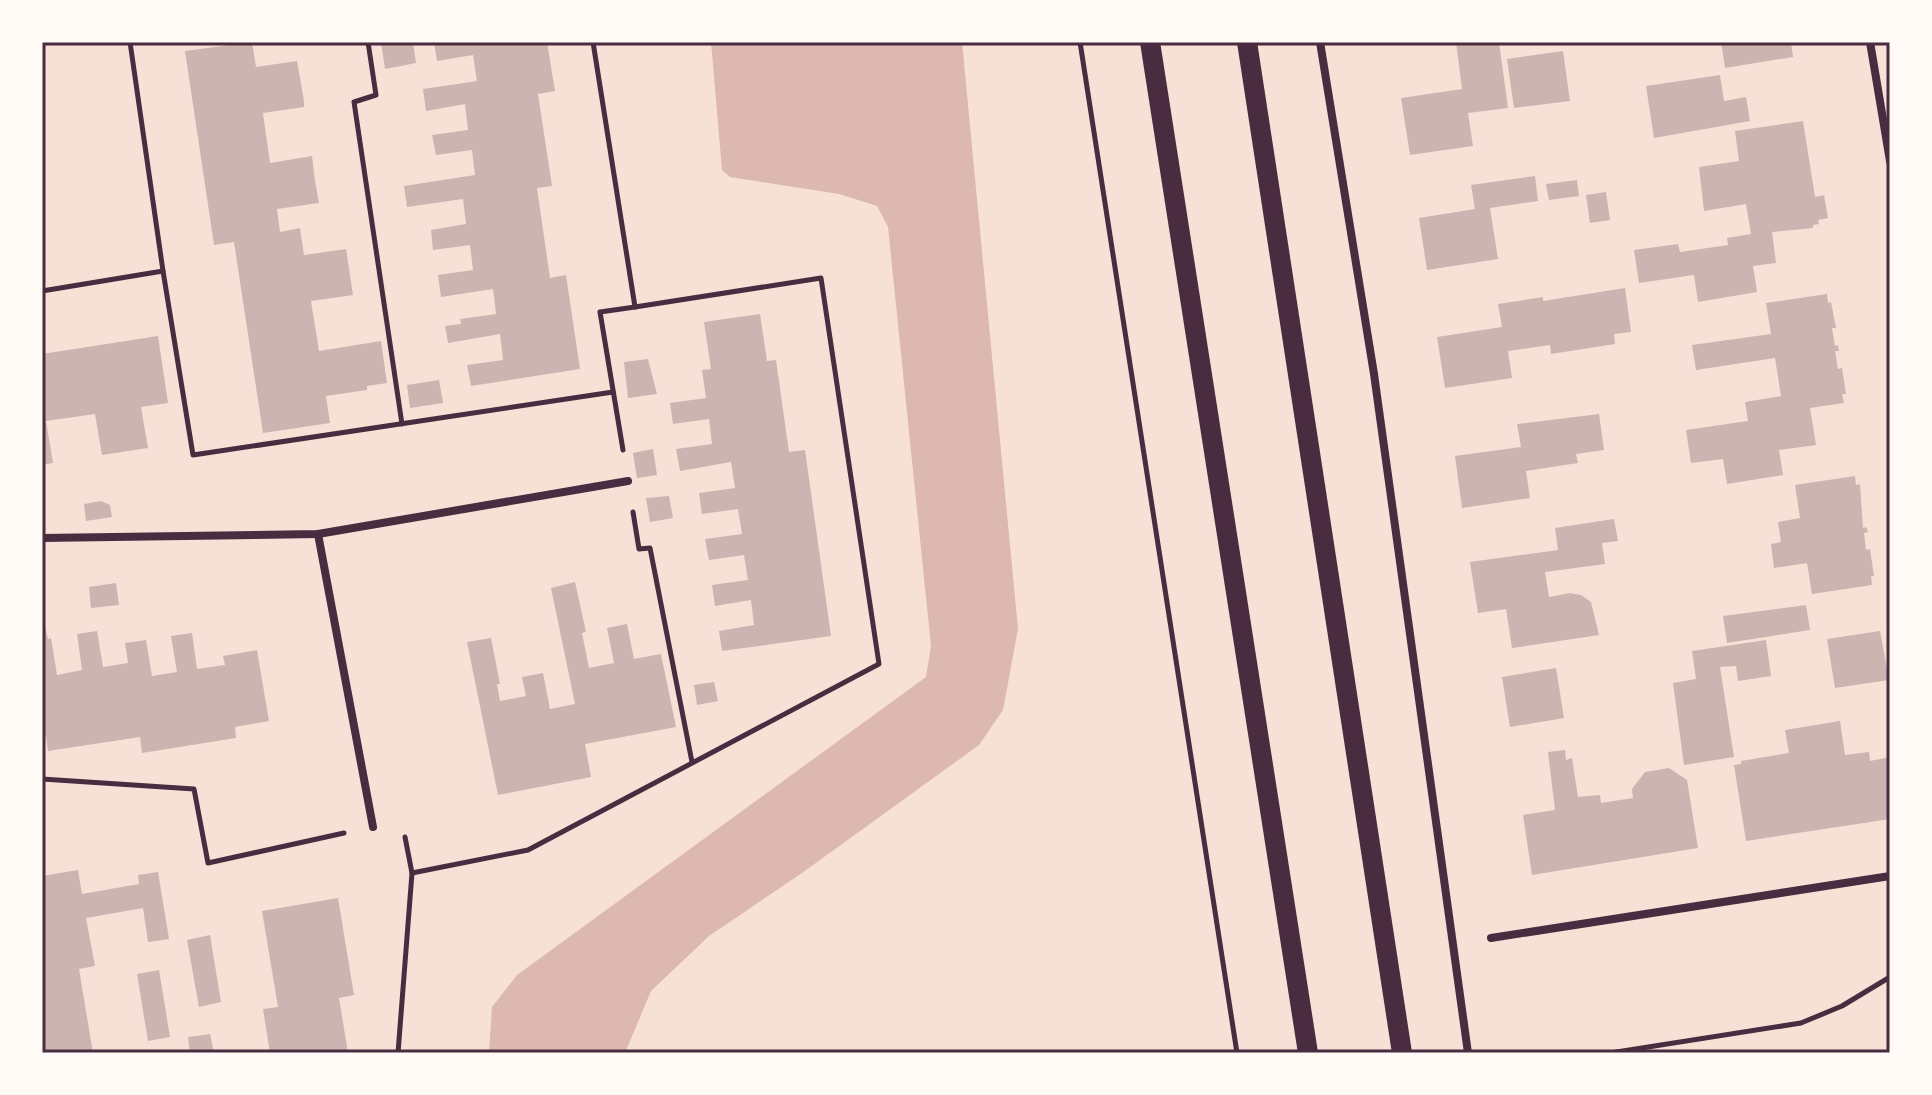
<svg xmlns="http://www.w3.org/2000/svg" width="1932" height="1095" font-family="'Roboto Serif',serif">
	<rect width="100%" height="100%" fill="#f7e1d7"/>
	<path fill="#dcb8b0" d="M711,42H962L1018,629L1003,710L979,745L802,873L709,936L651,991L625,1053H489L492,1007L517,975L926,677L931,646L888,227L877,206L839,194L730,177L722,170Z"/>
	<g fill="#ccb4b1">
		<path d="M252,42L256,67L297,61L304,101V107L263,113L270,163L312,156L315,181L319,203L277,209L280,232L300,228L304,255L346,249L353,295L311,301L319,351L381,341L387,383L367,386V390L326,396L330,423L263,433L234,242L214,245L185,51Z"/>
		<path d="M381,42H413L416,63L385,69Z"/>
		<path d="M434,42H547L555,91L538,94L552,186L537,188L550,278L566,275L580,369L471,386L467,365L503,360L500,334L448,343L445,326L461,324L460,319L496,314L493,289L441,297L438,275L473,270L470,245L433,250L431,230L466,224L463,199L407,207L404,186L475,175L472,150L436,155L432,135L468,130L465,104L426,111L423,89L477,81L473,55L437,61Z"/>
		<path d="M1456,42H1499L1508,108L1468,113L1473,146L1410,155L1401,98L1462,89Z"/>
		<path d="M1721,42H1791L1793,57L1725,68Z"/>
		<path d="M1563,51L1570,101L1514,108L1507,59Z"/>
		<path d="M1720,75L1724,101L1746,97L1750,121L1654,138L1646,86Z"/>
		<path d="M1803,121L1815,197L1824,195L1828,218L1818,220L1819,224L1813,225V228L1772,232L1776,263L1753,266L1757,292L1698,302L1694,275L1639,283L1634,250L1678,244L1680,252L1728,245L1727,238L1751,234L1746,204L1704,211L1699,167L1739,161L1735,131Z"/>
		<path d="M1535,176L1538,201L1490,208L1498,259L1427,270L1419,218L1475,209L1471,185Z"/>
		<path d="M1577,180L1579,196L1549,200L1546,184Z"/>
		<path d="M1606,192L1610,220L1590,223L1586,195Z"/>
		<path d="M1625,288L1631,332L1614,334L1615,344L1551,354L1550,345L1508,351L1512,378L1445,388L1437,337L1502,327L1498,304L1543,297V301Z"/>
		<path d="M1827,294L1828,303L1831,302L1836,328H1832L1835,346L1838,345L1839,351H1835L1838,369L1842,368L1846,394H1842L1844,403L1810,408L1816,445L1779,450L1783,475L1727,484L1723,459L1691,463L1686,430L1748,421L1745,402L1781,396L1775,358L1696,370L1692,345L1771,334L1766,303Z"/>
		<path d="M760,314L767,361L776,360L789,452L805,450L831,636L722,651L719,631L754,625L751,600L715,606L712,585L748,580L744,555L709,560L705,539L742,534L738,509L702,514L699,493L735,488L731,462L680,471L676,449L712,444L709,419L673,424L670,403L706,398L702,370L711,369L704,322Z"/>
		<path d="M158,336L168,403L141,407L148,448L102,455L95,414L46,421L53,463L42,465V354Z"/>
		<path d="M648,359L657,394L628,398L624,362Z"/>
		<path d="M439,380L443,403L410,408L407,385Z"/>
		<path d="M1599,414L1604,450L1576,454L1578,463L1526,471L1530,498L1462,508L1455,456L1521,447L1517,424Z"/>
		<path d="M653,449L657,475L637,478L633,453Z"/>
		<path d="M1855,476L1856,485L1860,484L1863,528L1866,527L1868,532L1864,533L1866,550L1870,549L1874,576H1871L1872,585L1812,594L1807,563L1774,568L1771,544L1781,542L1778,522L1800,518L1795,485Z"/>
		<path d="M669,496L673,518L650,522L646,498Z"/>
		<path d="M101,501L110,505L112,517L86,521L84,504Z"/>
		<path d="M1614,519L1618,541L1602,543L1605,564L1545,572L1549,597L1570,593L1581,595L1591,602L1599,635L1512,648L1506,609L1478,613L1470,562L1558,550L1555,528Z"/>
		<path d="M575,582L586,632L582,633L589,668L614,663L607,628L627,624L634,659L661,654L676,727L585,744L591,777L498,795L467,642L491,638L500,684H497L500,701L526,696L522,677L543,673L550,709L575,704L551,588Z"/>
		<path d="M116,583L119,605L91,608L89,587Z"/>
		<path d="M1806,605L1810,630L1727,643L1723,616Z"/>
		<path d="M42,613L48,639L51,638L57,675L82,670L77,634L97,631L103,667L128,663L125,643L146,640L152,676L177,672L171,636L192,633L197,669L225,665L223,656L257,650L269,721L235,727L236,738L142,753L140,737L48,751L46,736H42Z"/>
		<path d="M1880,631L1889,680L1835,688L1827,639Z"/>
		<path d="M1766,640L1771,676L1738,681L1736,666L1720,667L1734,757L1684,765L1673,683L1696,679L1692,651Z"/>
		<path d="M1556,668L1564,718L1510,727L1502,677Z"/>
		<path d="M714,682L718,701L697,705L694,685Z"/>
		<path d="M1840,721L1845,755L1869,752L1870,761L1890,757V819L1746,841L1734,765L1741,764V761L1789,753L1785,730Z"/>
		<path d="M1565,750L1566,760L1572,758L1578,797L1600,795L1601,803L1633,798L1632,789L1645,772L1669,768L1687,780L1698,848L1532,875L1523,815L1555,810L1548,752Z"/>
		<path d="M78,870L82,894L139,884L138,875L158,872L169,939L148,942L143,908L86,918L95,966L79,969L93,1053H42V876Z"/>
		<path d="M338,898L354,995L339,998L348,1053H270L263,1009L278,1007L262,911Z"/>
		<path d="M210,935L221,1002L199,1007L187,940Z"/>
		<path d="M159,970L170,1037L148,1041L137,974Z"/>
		<path d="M210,1034L214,1053H190L188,1037Z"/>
	</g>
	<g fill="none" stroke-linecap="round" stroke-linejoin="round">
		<g stroke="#4a2c40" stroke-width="5">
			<path d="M368,42L376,95L354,102L402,424"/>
			<path d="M1080,42L1237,1053"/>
			<path d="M163,271L193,455L613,392"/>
			<path d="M42,291L163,271L130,42"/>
			<path d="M623,450L600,312L635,307"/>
			<path d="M633,512L639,549L650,548L692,762"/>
			<path d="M42,779L194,789L208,863L344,833"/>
			<path d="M405,837L412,873L528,850L879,664L821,278L635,307L593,42"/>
			<path d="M398,1053L412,873"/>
			<path d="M1610,1053L1801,1023L1842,1006L1890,977"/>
		</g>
		<g stroke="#4a2c40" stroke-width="8">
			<path d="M1320,42L1374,374L1468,1053"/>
			<path d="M1870,42L1890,161"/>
			<path d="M318,534L373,827"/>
			<path d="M42,538L318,534L628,481"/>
			<path d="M1491,938L1890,876"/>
		</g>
		<g stroke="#4a2c40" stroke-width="20">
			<path d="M1150,42L1308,1053"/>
			<path d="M1247,42L1402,1053"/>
		</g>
	</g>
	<rect width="1932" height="1095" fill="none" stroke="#fffaf5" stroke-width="88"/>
	<rect x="44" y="44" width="1844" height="1007" fill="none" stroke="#4a2c40" stroke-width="3"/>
</svg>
